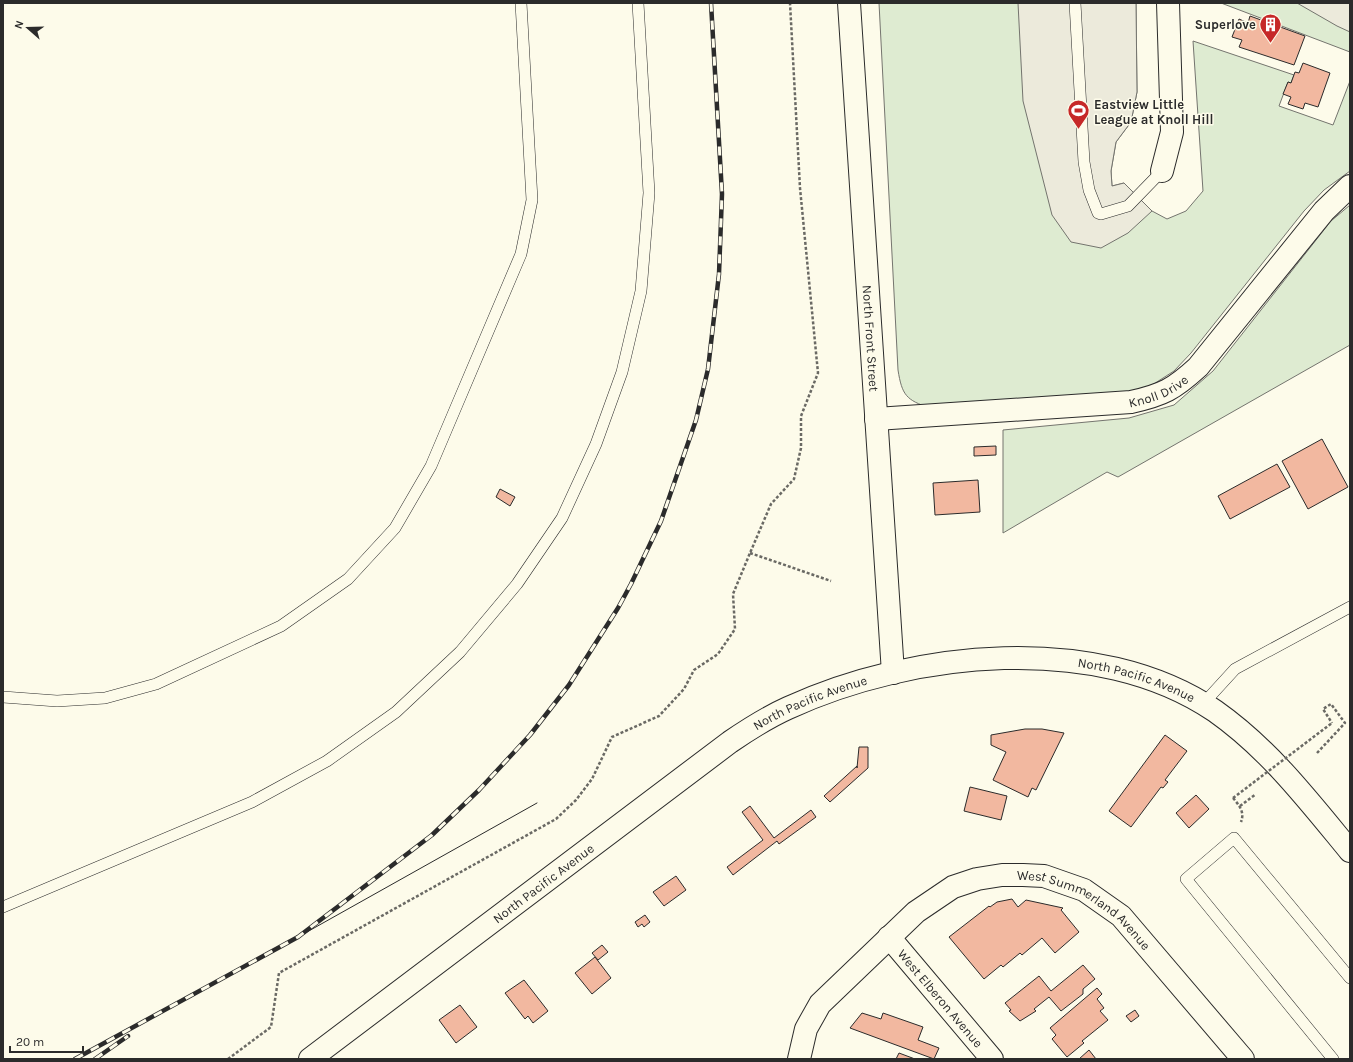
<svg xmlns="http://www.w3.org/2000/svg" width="1353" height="1062" font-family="Karla,sans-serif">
	<rect width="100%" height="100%" fill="#fdfbea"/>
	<g fill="#deebd1" stroke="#74746e">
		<path d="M879,3H1136L1137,92L1131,122L1116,142L1111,171L1112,186L1124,183L1152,211L1167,219L1186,211L1203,191L1193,41L1294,75L1291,83L1288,82L1279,106L1333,125L1350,81V171L1324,190L1304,211L1191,353L1174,371L1149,387L1118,396L930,408C906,400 902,395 898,370Z"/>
		<path d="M1221,3H1350V52Z"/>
		<path d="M1350,205V345L1118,477L1107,472L1003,533V430L1129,418L1174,405L1213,371L1331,221Z"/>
	</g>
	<g fill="#eceadb" stroke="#74746e">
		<path d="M1018,3H1136L1137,92L1131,122L1116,142L1111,171L1112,186L1124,183L1152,211L1128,233L1101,248L1071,242L1052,215L1023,101Z"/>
		<path d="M1297,3H1350V32L1337,26Z"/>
	</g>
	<g fill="#f2b8a0" stroke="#2b2b2b">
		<path d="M1250,16L1305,36L1294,65L1239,47L1242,40L1232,37L1239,19L1248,23Z"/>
		<path d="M1303,63L1330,73L1318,107L1305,103L1303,109L1288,104L1291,97L1283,94L1288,82L1291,83L1295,72L1299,73Z"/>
		<path d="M1322,439L1348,487L1308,509L1282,461Z"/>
		<path d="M996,446V455L974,456V447Z"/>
		<path d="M1277,464L1290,487L1230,519L1218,496Z"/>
		<path d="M978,480L980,512L935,515L933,483Z"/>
		<path d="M500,489L515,497L510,506L496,497Z"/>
		<path d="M1025,729H1042L1064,733L1036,790L1032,788L1028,797L993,780L1006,752L991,745V735Z"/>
		<path d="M1165,735L1187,751L1165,780L1168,782L1163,788L1161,787L1131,827L1109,811Z"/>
		<path d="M859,747H868V768L830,802L824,796L857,766V768Z"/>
		<path d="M970,787L1007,796L1001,820L964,811Z"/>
		<path d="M1196,795L1209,809L1189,828L1176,813Z"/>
		<path d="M750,806L774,838L811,810L816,817L779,844L777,841L733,875L727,867L763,840L742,812Z"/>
		<path d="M676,876L686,890L664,906L653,892Z"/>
		<path d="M1012,899L1018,907L1026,900L1063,908L1061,910L1079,932L1055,953L1042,938L1022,955L1020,953L1003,967L1001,965L984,979L949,937L989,906L990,907L997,902Z"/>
		<path d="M645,915L650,922L644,927L642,924L638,927L635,922Z"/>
		<path d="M602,945L608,952L598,960L592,953Z"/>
		<path d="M595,957L611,978L592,994L575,973Z"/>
		<path d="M1083,965L1095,979L1083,989V994L1061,1011L1049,997L1034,1009L1036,1011L1020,1021L1009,1011L1011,1010L1005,1003L1039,976L1051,991Z"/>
		<path d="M524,980L548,1011L533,1023L528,1016L525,1019L505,993Z"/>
		<path d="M1097,988L1102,994L1097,999L1104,1008L1100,1011L1108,1020L1082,1041L1084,1043L1067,1057L1052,1039L1056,1035L1050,1028Z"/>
		<path d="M460,1005L477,1027L456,1043L439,1020Z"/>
		<path d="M1135,1010L1139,1016L1131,1022L1126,1016Z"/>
		<path d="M862,1013L881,1019L883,1013L923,1027L918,1040L939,1048L934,1059L850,1028Z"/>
		<path d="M1089,1050L1096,1059H1079Z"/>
		<path d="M899,1053L915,1059H896Z"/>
	</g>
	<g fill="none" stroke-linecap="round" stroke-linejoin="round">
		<defs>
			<g id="lane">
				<path d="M1075,3L1084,162L1089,190L1098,213L1101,214L1128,206L1162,171"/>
				<path d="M3,697L57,701L105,698L156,684L281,626L348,579L395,528L431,466L521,254L532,200L521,3"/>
				<path d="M1203,704L1235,669L1350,607"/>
				<path d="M3,907L252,802L327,761L396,712L460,652L517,584L562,518L596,444L622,372L641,291L649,193L638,3"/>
				<path d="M1333,1059L1186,879L1234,838L1350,978"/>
			</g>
			<g id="street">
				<path d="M1162,171L1172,132L1168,3"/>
				<path id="s1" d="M876,419L1131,402C1163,395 1174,389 1198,367L1324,211L1350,186"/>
				<path id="s2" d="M889,937L992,1059"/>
				<path id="s3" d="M799,1059L806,1029L820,1004L916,912L953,887L977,879L1002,875H1023L1044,876L1084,890L1121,916L1243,1059"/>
			</g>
			<g id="secondary">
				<path id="s4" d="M849,3L893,673"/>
				<path id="s5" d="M310,1059L730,742C749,729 768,717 788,708C912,651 1097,631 1215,711C1269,749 1308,800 1350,851"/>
			</g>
		</defs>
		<use href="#lane" stroke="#2b2b2b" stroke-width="12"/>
		<use href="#street" stroke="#2b2b2b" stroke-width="24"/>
		<use href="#secondary" stroke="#2b2b2b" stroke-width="24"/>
		<g stroke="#6a6964" stroke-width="2.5" stroke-dasharray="3 2" stroke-linecap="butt">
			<path d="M750,553L831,581"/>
			<path d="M1317,753L1345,723L1331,704L1323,709L1332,723"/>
			<path d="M1233,798C1239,805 1245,812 1241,822"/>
			<path d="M1240,806L1256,794"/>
			<path d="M228,1059L271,1027L279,973L556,819L576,800L592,779L612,737L659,716L684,689L694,670L718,654L735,629L733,594L750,553L771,504L794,479L801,448V416L818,373L800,188L790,3"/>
		</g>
		<use href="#lane" stroke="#fdfbea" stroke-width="11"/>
		<use href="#street" stroke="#fdfbea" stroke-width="22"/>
		<use href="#secondary" stroke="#fdfbea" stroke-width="22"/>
		<path stroke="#2b2b2b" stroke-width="1" d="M298,937L537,803"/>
		<defs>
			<g id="rail">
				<path d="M75,1059L298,937L432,835L479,790L530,735L569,685L618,608L631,584L661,521L696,420L708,369L719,274L722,194L711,3"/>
				<path d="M95,1059L128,1036"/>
			</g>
		</defs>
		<use href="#rail" stroke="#2b2b2b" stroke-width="4.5"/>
		<use href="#rail" stroke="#fdfbea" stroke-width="3" stroke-dasharray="9" stroke-linecap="butt"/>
		<path stroke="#6a6964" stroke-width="2.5" stroke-dasharray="3 2" stroke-linecap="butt" d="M1233,798L1332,723"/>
	</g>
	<defs>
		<symbol id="building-pin" viewBox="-11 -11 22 30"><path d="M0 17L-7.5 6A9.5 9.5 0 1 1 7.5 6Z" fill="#c62828" stroke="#fdfbea"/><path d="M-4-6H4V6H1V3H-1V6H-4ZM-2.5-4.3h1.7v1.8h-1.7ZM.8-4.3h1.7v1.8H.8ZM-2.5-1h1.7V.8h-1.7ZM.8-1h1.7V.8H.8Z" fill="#fff"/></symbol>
		<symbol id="stadium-pin" viewBox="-11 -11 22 30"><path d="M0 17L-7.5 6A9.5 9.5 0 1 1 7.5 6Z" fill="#c62828" stroke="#fdfbea"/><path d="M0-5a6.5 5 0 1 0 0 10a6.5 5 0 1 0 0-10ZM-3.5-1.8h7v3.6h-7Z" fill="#fff"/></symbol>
	</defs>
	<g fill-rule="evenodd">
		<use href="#building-pin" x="1258" y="12" width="25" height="34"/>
		<use href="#stadium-pin" x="1066" y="98" width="25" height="34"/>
	</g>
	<g text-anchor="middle" stroke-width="3" stroke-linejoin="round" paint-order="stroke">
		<g font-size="13" font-weight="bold" fill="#2b2b2b" stroke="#fdfbea" text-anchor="end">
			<text x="1256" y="29">Superlove</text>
			<text x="1094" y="109" text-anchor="start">Eastview Little<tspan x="1094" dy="15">League at Knoll Hill</tspan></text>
		</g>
		<g font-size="13" fill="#2b2b2b" stroke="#fdfbea">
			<text dy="5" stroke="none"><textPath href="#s4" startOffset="336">North Front Street</textPath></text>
			<text dy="5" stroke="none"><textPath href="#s1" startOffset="285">Knoll Drive</textPath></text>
			<text dy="5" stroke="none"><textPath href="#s5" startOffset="952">North Pacific Avenue</textPath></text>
			<text dy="5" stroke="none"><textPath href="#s5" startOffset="616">North Pacific Avenue</textPath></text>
			<text dy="5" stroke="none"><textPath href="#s5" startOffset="292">North Pacific Avenue</textPath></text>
			<text dy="5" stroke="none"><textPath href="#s3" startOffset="381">West Summerland Avenue</textPath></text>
			<text dy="5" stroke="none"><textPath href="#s2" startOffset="80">West Elberon Avenue</textPath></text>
		</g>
	</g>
	<rect width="1353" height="1062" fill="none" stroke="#2b2b2b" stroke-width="8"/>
	<g transform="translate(28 28) rotate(290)" stroke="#fdfbea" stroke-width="3" paint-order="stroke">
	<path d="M0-3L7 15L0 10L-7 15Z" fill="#2b2b2b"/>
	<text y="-6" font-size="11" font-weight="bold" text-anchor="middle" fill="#2b2b2b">N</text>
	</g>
	<path d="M10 1046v6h73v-6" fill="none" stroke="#2b2b2b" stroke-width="2"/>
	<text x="16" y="1046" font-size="12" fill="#2b2b2b" stroke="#fdfbea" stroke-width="3" paint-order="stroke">20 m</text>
</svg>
